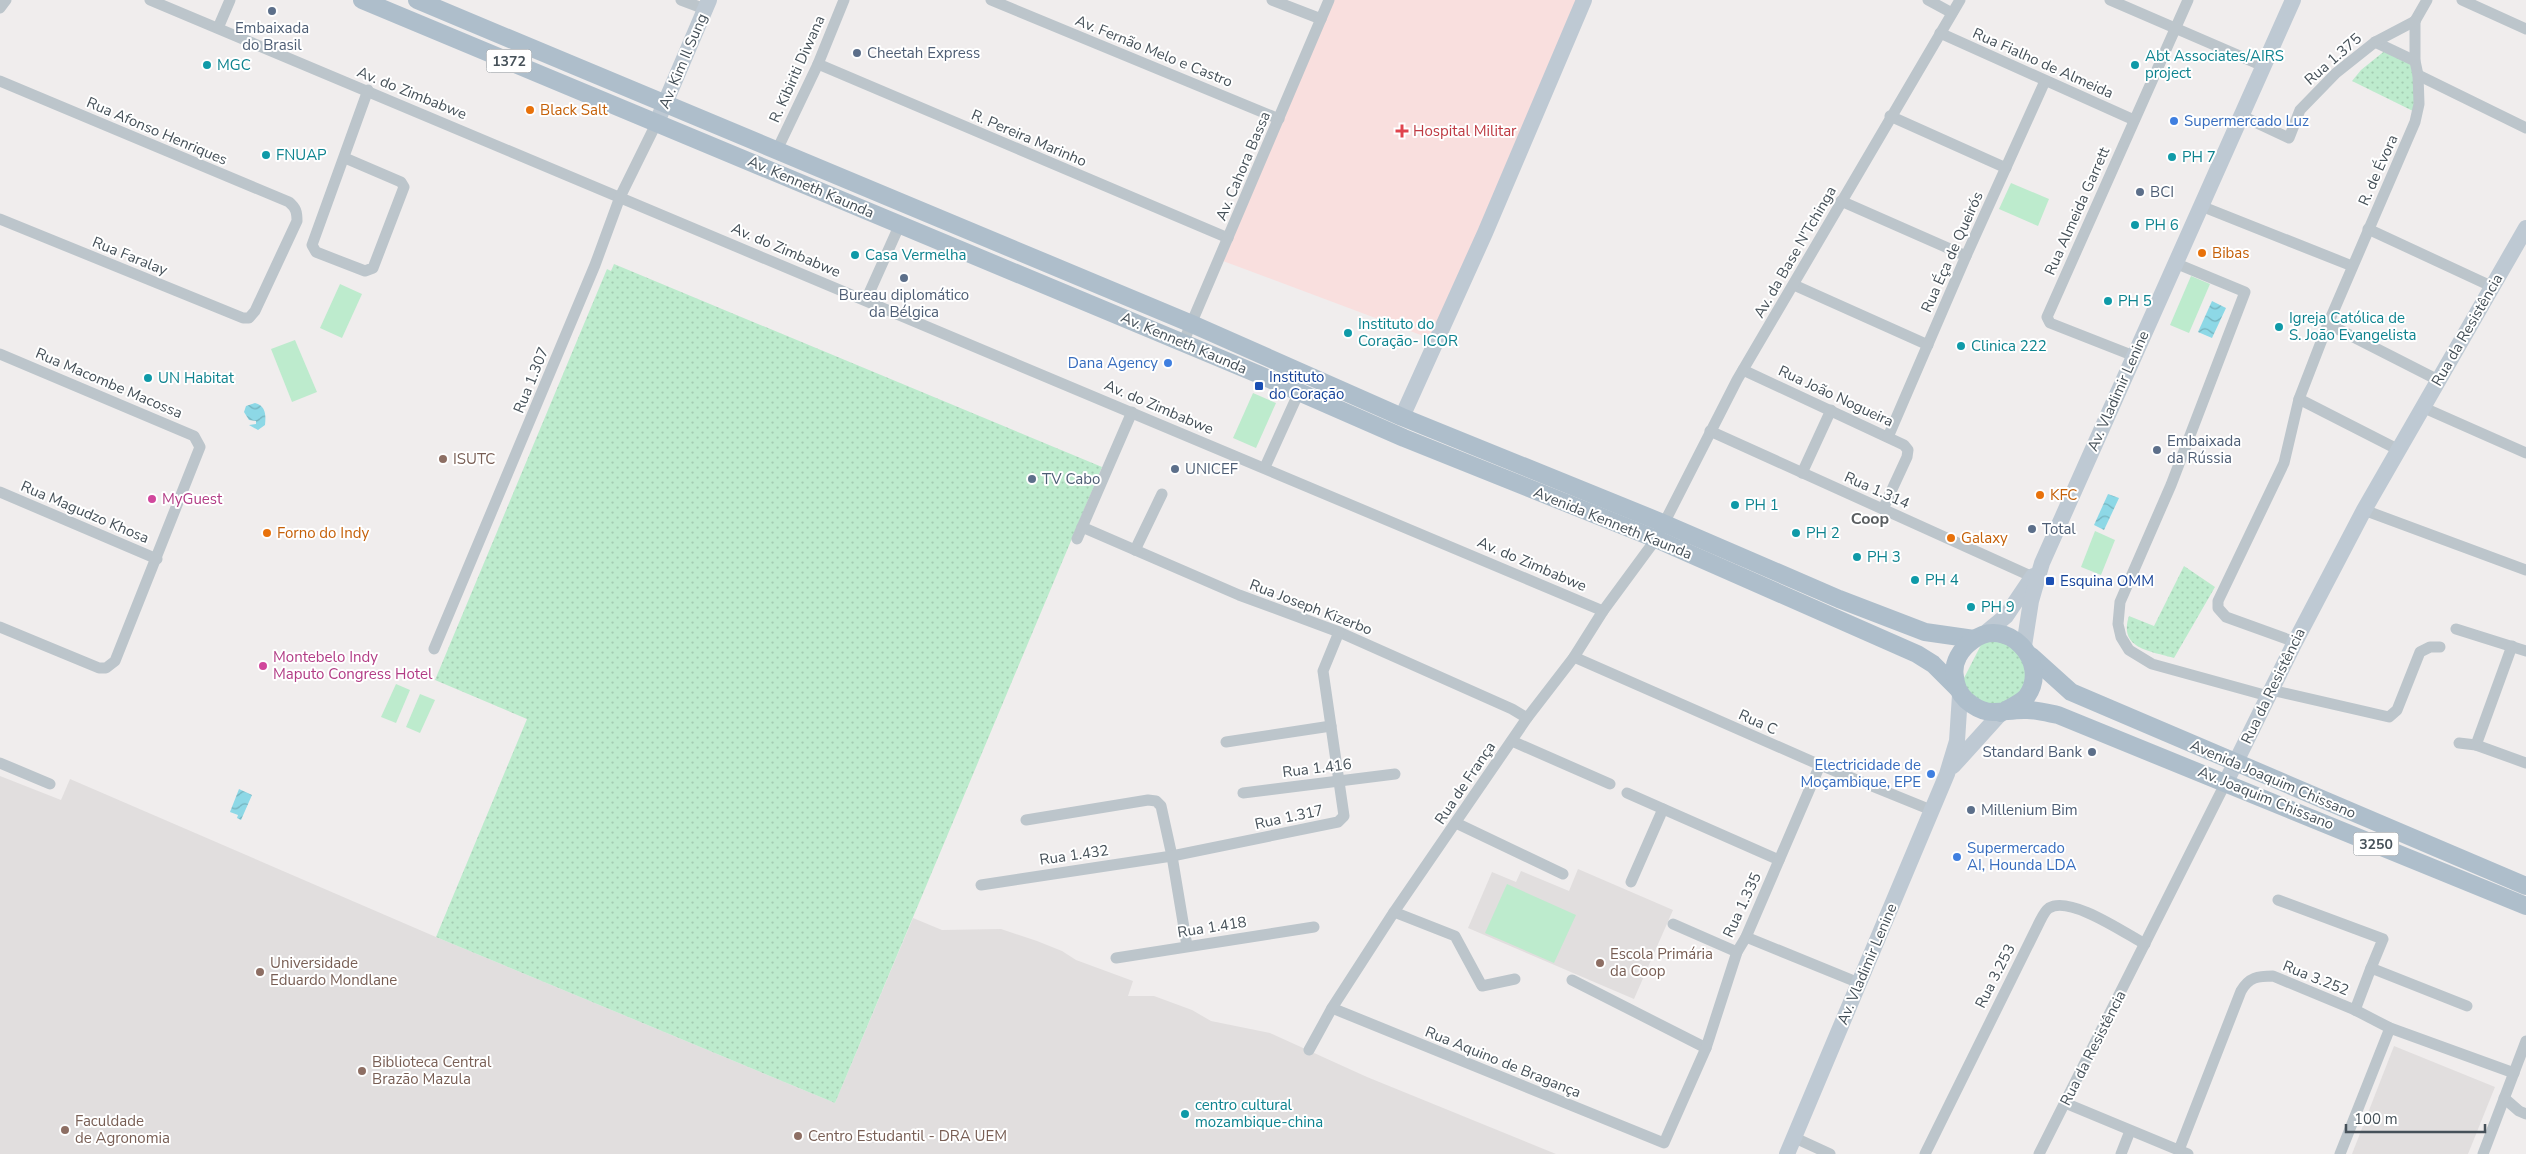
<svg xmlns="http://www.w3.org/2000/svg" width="2526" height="1154" font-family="'Nunito Sans',sans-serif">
	<defs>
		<pattern id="grass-dots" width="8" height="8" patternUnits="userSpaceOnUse" patternTransform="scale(1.25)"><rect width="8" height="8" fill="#bdebcd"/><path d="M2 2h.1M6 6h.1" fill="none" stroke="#a4cbb2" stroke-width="1.8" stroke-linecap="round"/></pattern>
		<pattern id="water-waves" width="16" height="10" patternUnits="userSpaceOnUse" patternTransform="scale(1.25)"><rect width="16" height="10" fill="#8dd8e6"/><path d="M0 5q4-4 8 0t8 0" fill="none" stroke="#75b2bd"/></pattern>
	</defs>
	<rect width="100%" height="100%" fill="#f0eded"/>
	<g fill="#e1dede">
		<path d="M0,776L61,800L70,779L436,937L835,1103L913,918L942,930L1001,929L1037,941L1062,951L1076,960L1133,981L1128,996H1154L1192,1010L1211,1021L1270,1033L1367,1077L1556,1154H0Z"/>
		<path d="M1578,869L1673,910L1634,999L1468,928L1492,872L1516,882L1521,871L1569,891Z"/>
		<path d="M2394,1046L2495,1087L2468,1154H2352Z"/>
	</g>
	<path fill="#f9dfde" d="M1334,0H1582L1434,340L1223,261Z"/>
	<g fill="url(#grass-dots)">
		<path d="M2387,49L2412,63L2416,94L2413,111L2352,81L2361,70Z"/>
		<path d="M614,264L1102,467L835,1103L436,937L527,719L435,680L607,269L611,271Z"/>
		<path d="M2184,566L2215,587L2174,658C2151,651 2118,649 2129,616L2154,626Z"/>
		<path d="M2008,633L2030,672L2016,701L1996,715L1963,686L1964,678L1983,641Z"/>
	</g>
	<g fill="#bdebcd">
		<path d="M2011,183L2049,199L2038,226L1999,209Z"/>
		<path d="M2191,276L2210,284L2189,333L2170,325Z"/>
		<path d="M340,284L362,294L342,338L320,328Z"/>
		<path d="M295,340L317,392L292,402L271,349Z"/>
		<path d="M1253,393L1276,403L1256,448L1233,438Z"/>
		<path d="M2095,531L2115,540L2101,575L2081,567Z"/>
		<path d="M396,684L410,690L396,723L381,717Z"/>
		<path d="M420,694L435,700L420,733L406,727Z"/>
		<path d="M1507,884L1576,915L1554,963L1485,933Z"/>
	</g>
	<g fill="url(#water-waves)">
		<path d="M2212,301L2226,308L2212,338L2198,332Z"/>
		<path d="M255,403C266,406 266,415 265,425L258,430L249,425L256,424V421L249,420L244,412L246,406Z"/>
		<path d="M2108,494L2119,498L2104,530L2094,525Z"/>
		<path d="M239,789L252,795L241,820L237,818L238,815L230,812Z"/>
	</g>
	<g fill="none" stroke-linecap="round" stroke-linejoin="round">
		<g stroke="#bcc5cb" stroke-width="11">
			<path d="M150,0L1603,611"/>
			<path d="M681,0L705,9"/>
			<path d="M991,0L1279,119"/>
			<path d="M1272,0L1321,19"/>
			<path d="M1928,0L1952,13"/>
			<path d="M2110,0L2263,66"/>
			<path d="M2462,0L2526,29"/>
			<path d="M0,8L6,0"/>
			<path d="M2415,21L2427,0"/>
			<path d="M218,28L230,0"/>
			<path d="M1940,33L2134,120"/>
			<path d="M2375,42L2415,61"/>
			<path d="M818,64L1228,238"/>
			<path d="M2418,75L2526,128"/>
			<path d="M0,81L289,202C296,208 297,212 297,221L255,311L249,318H243L0,219"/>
			<path d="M2240,115L2289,138L2300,110L2336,73L2375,42L2415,21"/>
			<path d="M1890,116L2006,168"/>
			<path d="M777,150L818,64L844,0"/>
			<path d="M345,158L401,182L404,187L373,268L365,271L316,252L312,245L368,90"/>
			<path d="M1841,201L1966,256"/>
			<path d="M2201,206L2352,266"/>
			<path d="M2368,229L2493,287"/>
			<path d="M2175,263L2245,292L2171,485L2120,602L2118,624L2121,637L2129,650L2152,664L2268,696"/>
			<path d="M1794,285L1928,345"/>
			<path d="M866,300L900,224"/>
			<path d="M2328,324L2438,380"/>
			<path d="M1183,343L1329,0"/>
			<path d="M0,354L194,436L200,447L115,661L106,668H99L0,627"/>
			<path d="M2134,356L2050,323L2047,317L2188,0"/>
			<path d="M1743,370L1904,445L1908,450L1907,457L1883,509"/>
			<path d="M2299,399L2397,449"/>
			<path d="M2422,407L2526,453"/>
			<path d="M1710,431L2033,577"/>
			<path d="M1888,437L1966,256L2045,81"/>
			<path d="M1265,467L1299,392"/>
			<path d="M1802,473L1831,410"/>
			<path d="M0,492L157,559"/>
			<path d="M2364,510L2526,570"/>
			<path d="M1082,527L1239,595L1339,632L1512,709L1527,718"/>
			<path d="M1077,539L1132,412"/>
			<path d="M1135,550L1162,494"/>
			<path d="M2456,629L2526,651"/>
			<path d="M2295,642L2226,617L2218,608V601L2284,463L2299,399L2328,324L2415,122L2419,104L2418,75L2415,61V21"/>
			<path d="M434,649L595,265L620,197L657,122"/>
			<path d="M1574,657L1820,765L1931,810"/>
			<path d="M2271,690L2389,717L2397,710L2420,652L2430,647H2440"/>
			<path d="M1512,741L1610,784"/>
			<path d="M1226,742L1331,726"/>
			<path d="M2459,743L2476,745L2526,763"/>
			<path d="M2476,745L2512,646"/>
			<path d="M0,763L50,784"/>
			<path d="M1243,793L1395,774"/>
			<path d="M1627,793L1779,860"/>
			<path d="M1456,823L1563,874"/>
			<path d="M1631,882L1663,809"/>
			<path d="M981,885L1172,856L1161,806L1156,801L1148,800L1026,820"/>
			<path d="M2278,900L2383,939L2371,968"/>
			<path d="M1394,912L1455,936L1482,986L1515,979"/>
			<path d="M1673,924L1737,952"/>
			<path d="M1746,937L1859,983"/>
			<path d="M1187,946L1172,856L1338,822L1344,816L1323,671L1339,632"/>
			<path d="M1116,958L1314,927"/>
			<path d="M1572,980L1706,1048"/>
			<path d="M1332,1008L1664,1143L1706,1048L1737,952L1746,937L1820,765"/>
			<path d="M2355,1010L2371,968L2467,1006"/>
			<path d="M1309,1050L1332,1008L1394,912L1527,718L1574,657L1603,611L1656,539L1737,380L1960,0"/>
			<path d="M2504,1098L2519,1111L2526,1114"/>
			<path d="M2065,1103L2188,1154"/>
			<path d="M1793,1137L1830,1154"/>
			<path d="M2179,1150L2241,991C2249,977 2258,976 2273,976L2355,1010L2390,1028L2514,1073"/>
			<path d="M1925,1154L2040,921C2042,917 2046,910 2049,908C2070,895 2126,934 2145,944"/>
			<path d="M2039,1154L2226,782"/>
			<path d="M2121,1154L2130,1131"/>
			<path d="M2340,1154L2390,1028"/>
			<path d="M2483,1154L2526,1041"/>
		</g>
		<g stroke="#bec9d3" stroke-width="16">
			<path d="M657,122L709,0"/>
			<path d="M1402,417L1485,233L1584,0"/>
			<path d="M1983,635L2006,616L2033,576"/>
			<path d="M2024,646L2031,601L2042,563L2293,0"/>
			<path d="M1953,766L2001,713"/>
			<path d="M2226,782L2295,642L2364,510L2526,228"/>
			<path d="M1787,1154L1947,774L1957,741L1960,695"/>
		</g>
		<g stroke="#aebecb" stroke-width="18">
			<path d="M362,0L1260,375L1404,438L1656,539L1917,654L1933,664L1957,688"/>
			<path d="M417,0L1192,324L1402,417L1663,523L1839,599L1925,632L1974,639"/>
			<path d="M2031,656L2071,692L2526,886"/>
			<path d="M2001,713C2008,708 2022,703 2027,696C2051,662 2006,614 1972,641C1961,649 1952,662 1955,677C1956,687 1959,693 1966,700C1989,720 2001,709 2027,710C2037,710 2048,713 2058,715L2526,906"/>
		</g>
	</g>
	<g fill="#5c6f8a" stroke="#fff" stroke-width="2">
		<circle cx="272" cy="11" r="5"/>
		<circle cx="857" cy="53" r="5"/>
		<circle cx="2140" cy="192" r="5"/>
		<circle cx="904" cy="278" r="5"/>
		<circle cx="2157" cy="450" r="5"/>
		<circle cx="1175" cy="469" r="5"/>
		<circle cx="1032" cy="479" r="5"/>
		<circle cx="2032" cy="529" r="5"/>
		<circle cx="2092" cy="752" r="5"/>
		<circle cx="1971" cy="810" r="5"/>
	</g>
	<g fill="#0f9aa8" stroke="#fff" stroke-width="2">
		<circle cx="207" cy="65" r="5"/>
		<circle cx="2135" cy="65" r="5"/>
		<circle cx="266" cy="155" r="5"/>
		<circle cx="2172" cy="157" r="5"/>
		<circle cx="2135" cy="225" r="5"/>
		<circle cx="855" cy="255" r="5"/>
		<circle cx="2108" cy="301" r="5"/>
		<circle cx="2279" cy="327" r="5"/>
		<circle cx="1348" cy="333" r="5"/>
		<circle cx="1961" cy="346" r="5"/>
		<circle cx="148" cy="378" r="5"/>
		<circle cx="1735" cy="505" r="5"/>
		<circle cx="1796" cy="533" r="5"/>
		<circle cx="1857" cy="557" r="5"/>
		<circle cx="1915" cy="580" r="5"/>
		<circle cx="1971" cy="607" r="5"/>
		<circle cx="1185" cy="1114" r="5"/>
	</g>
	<g fill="#e8710a" stroke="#fff" stroke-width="2">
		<circle cx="530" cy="110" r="5"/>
		<circle cx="2202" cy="253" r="5"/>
		<circle cx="2040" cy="495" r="5"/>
		<circle cx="267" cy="533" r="5"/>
		<circle cx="1951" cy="538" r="5"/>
	</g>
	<g fill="#3f7fe0" stroke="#fff" stroke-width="2">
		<circle cx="2174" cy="121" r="5"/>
		<circle cx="1168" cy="363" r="5"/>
		<circle cx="1931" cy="774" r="5"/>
		<circle cx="1957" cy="857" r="5"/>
	</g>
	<path fill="#e0444e" stroke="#fff" stroke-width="2" d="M1399.5 123.5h5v5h5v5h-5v5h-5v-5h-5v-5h5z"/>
	<g fill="#1a4fb4" stroke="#fff" stroke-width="2">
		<rect x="1254" y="381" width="10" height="10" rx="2.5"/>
		<rect x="2045" y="576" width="10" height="10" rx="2.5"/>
	</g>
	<g fill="#8d6e63" stroke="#fff" stroke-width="2">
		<circle cx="443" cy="459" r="5"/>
		<circle cx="1600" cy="963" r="5"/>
		<circle cx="260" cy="972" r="5"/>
		<circle cx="362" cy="1071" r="5"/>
		<circle cx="65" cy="1130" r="5"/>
		<circle cx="798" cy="1136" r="5"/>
	</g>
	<g fill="#d1479c" stroke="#fff" stroke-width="2">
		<circle cx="152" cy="499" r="5"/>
		<circle cx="263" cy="666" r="5"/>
	</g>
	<g text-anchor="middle" stroke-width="4" stroke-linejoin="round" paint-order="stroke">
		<g fill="#fff" stroke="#7e858b" stroke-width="1">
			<rect x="486.5" y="49.5" width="45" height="23" rx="4"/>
			<rect x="2353.5" y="832.5" width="45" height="23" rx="4"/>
		</g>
		<g font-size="14" font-weight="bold" fill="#465159">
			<text x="509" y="66">1372</text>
			<text x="2376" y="849">3250</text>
		</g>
		<g font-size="15" fill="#4e5e75" stroke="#fff" text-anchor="start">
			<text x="272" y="33" text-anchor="middle">Embaixada<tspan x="272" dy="17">do Brasil</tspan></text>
			<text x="867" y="58">Cheetah Express</text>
			<text x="2150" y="197">BCI</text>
			<text x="904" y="300" text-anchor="middle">Bureau diplomático<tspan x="904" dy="17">da Bélgica</tspan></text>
			<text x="2167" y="446">Embaixada<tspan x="2167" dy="17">da Rússia</tspan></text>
			<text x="1185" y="474">UNICEF</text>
			<text x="1042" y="484">TV Cabo</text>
			<text x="2042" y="534">Total</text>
			<text x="2082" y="757" text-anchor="end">Standard Bank</text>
			<text x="1981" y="815">Millenium Bim</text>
		</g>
		<g font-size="15" fill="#465159" stroke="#fff">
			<text transform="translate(1154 51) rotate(22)" y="5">Av. Fernão Melo e Castro</text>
			<text transform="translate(2333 59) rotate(-41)" y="5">Rua 1.375</text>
			<text transform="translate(683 61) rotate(-67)" y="5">Av. Kim Il Sung</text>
			<text transform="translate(2043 63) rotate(24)" y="5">Rua Fialho de Almeida</text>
			<text transform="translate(797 69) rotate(-66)" y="5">R. Kibiriti Diwana</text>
			<text transform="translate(412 93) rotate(22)" y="5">Av. do Zimbabwe</text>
			<text transform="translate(157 131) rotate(23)" y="5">Rua Afonso Henriques</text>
			<text transform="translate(1029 138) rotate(23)" y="5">R. Pereira Marinho</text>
			<text transform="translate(1243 166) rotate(-67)" y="5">Av. Cahora Bassa</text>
			<text transform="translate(2378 170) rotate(-66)" y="5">R. de Évora</text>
			<text transform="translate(811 187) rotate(23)" y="5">Av. Kenneth Kaunda</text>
			<text transform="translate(2077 211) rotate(-66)" y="5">Rua Almeida Garrett</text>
			<text transform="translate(786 250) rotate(23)" y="5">Av. do Zimbabwe</text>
			<text transform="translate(1795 252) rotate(-60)" y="5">Av. da Base N'Tchinga</text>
			<text transform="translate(1952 252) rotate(-66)" y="5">Rua Éça de Queirós</text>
			<text transform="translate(130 256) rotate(22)" y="5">Rua Faralay</text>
			<text transform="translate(2467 330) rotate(-60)" y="5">Rua da Resistência</text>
			<text transform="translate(1184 343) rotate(23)" y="5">Av. Kenneth Kaunda</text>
			<text transform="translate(531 380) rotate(-68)" y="5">Rua 1.307</text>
			<text transform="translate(109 383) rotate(23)" y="5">Rua Macombe Macossa</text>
			<text transform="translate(2118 391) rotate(-66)" y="5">Av. Vladimir Lenine</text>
			<text transform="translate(1836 396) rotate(25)" y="5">Rua João Nogueira</text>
			<text transform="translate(1159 407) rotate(23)" y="5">Av. do Zimbabwe</text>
			<text transform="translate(1877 490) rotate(24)" y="5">Rua 1.314</text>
			<text transform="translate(85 512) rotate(23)" y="5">Rua Magudzo Khosa</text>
			<text transform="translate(1613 523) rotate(22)" y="5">Avenida Kenneth Kaunda</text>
			<text transform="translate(1532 564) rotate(23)" y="5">Av. do Zimbabwe</text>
			<text transform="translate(1311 607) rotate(21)" y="5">Rua Joseph Kizerbo</text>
			<text transform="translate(2273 686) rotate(-64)" y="5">Rua da Resistência</text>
			<text transform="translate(1758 722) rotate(24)" y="5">Rua C</text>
			<text transform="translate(1317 768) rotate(-7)" y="5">Rua 1.416</text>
			<text transform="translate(2273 779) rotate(23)" y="5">Avenida Joaquim Chissano</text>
			<text transform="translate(1465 783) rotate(-56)" y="5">Rua de França</text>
			<text transform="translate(2266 798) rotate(22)" y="5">Av. Joaquim Chissano</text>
			<text transform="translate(1289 817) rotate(-12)" y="5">Rua 1.317</text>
			<text transform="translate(1074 855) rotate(-8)" y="5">Rua 1.432</text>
			<text transform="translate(1742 905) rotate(-65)" y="5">Rua 1.335</text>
			<text transform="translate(1212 927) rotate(-9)" y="5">Rua 1.418</text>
			<text transform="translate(1867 964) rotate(-67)" y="5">Av. Vladimir Lenine</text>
			<text transform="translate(1995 976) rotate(-63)" y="5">Rua 3.253</text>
			<text transform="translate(2316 978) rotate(22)" y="5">Rua 3.252</text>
			<text transform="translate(2093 1048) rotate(-63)" y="5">Rua da Resistência</text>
			<text transform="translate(1503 1062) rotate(22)" y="5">Rua Aquino de Bragança</text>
		</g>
		<g font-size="15" fill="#0d838f" stroke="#fff" text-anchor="start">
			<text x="2145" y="61">Abt Associates/AIRS<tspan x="2145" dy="17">project</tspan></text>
			<text x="217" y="70">MGC</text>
			<text x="276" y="160">FNUAP</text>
			<text x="2182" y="162">PH 7</text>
			<text x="2145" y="230">PH 6</text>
			<text x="865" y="260">Casa Vermelha</text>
			<text x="2118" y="306">PH 5</text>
			<text x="2289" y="323">Igreja Católica de<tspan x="2289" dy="17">S. João Evangelista</tspan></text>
			<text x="1358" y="329">Instituto do<tspan x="1358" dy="17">Coração- ICOR</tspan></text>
			<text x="1971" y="351">Clinica 222</text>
			<text x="158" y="383">UN Habitat</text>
			<text x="1745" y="510">PH 1</text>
			<text x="1806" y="538">PH 2</text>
			<text x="1867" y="562">PH 3</text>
			<text x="1925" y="585">PH 4</text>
			<text x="1981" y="612">PH 9</text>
			<text x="1195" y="1110">centro cultural<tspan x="1195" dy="17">mozambique-china</tspan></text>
		</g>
		<g font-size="15" fill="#c56008" stroke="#fff" text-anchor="start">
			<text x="540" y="115">Black Salt</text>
			<text x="2212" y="258">Bibas</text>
			<text x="2050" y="500">KFC</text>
			<text x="277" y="538">Forno do Indy</text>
			<text x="1961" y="543">Galaxy</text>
		</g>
		<g font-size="15" fill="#366cbe" stroke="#fff" text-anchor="start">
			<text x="2184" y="126">Supermercado Luz</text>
			<text x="1158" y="368" text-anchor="end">Dana Agency</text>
			<text x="1921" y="770" text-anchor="end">Electricidade de<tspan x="1921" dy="17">Moçambique, EPE</tspan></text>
			<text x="1967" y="853">Supermercado<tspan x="1967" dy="17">AI, Hounda LDA</tspan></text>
		</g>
		<g font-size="15" fill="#be3a42" stroke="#fff" text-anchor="start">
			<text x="1413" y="136">Hospital Militar</text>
		</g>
		<g font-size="15" fill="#164399" stroke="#fff" text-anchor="start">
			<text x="1269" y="382">Instituto<tspan x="1269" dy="17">do Coração</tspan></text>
			<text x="2060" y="586">Esquina OMM</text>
		</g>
		<g font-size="15" fill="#785e54" stroke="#fff" text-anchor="start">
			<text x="453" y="464">ISUTC</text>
			<text x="1610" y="959">Escola Primária<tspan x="1610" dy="17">da Coop</tspan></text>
			<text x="270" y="968">Universidade<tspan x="270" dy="17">Eduardo Mondlane</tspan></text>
			<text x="372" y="1067">Biblioteca Central<tspan x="372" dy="17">Brazão Mazula</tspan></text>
			<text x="75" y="1126">Faculdade<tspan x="75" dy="17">de Agronomia</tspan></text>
			<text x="808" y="1141">Centro Estudantil - DRA UEM</text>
		</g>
		<g font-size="15" fill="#b23c85" stroke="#fff" text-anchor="start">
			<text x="162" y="504">MyGuest</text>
			<text x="273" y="662">Montebelo Indy<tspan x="273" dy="17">Maputo Congress Hotel</tspan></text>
		</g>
		<g font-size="16" font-weight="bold" fill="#5a5e61" stroke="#fff">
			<text x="1870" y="524">Coop</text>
		</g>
	</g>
	<path d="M2346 1124v8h139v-8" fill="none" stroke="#465159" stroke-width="2.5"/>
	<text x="2354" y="1124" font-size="15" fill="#465159" stroke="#ffffff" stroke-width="4" paint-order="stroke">100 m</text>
</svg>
